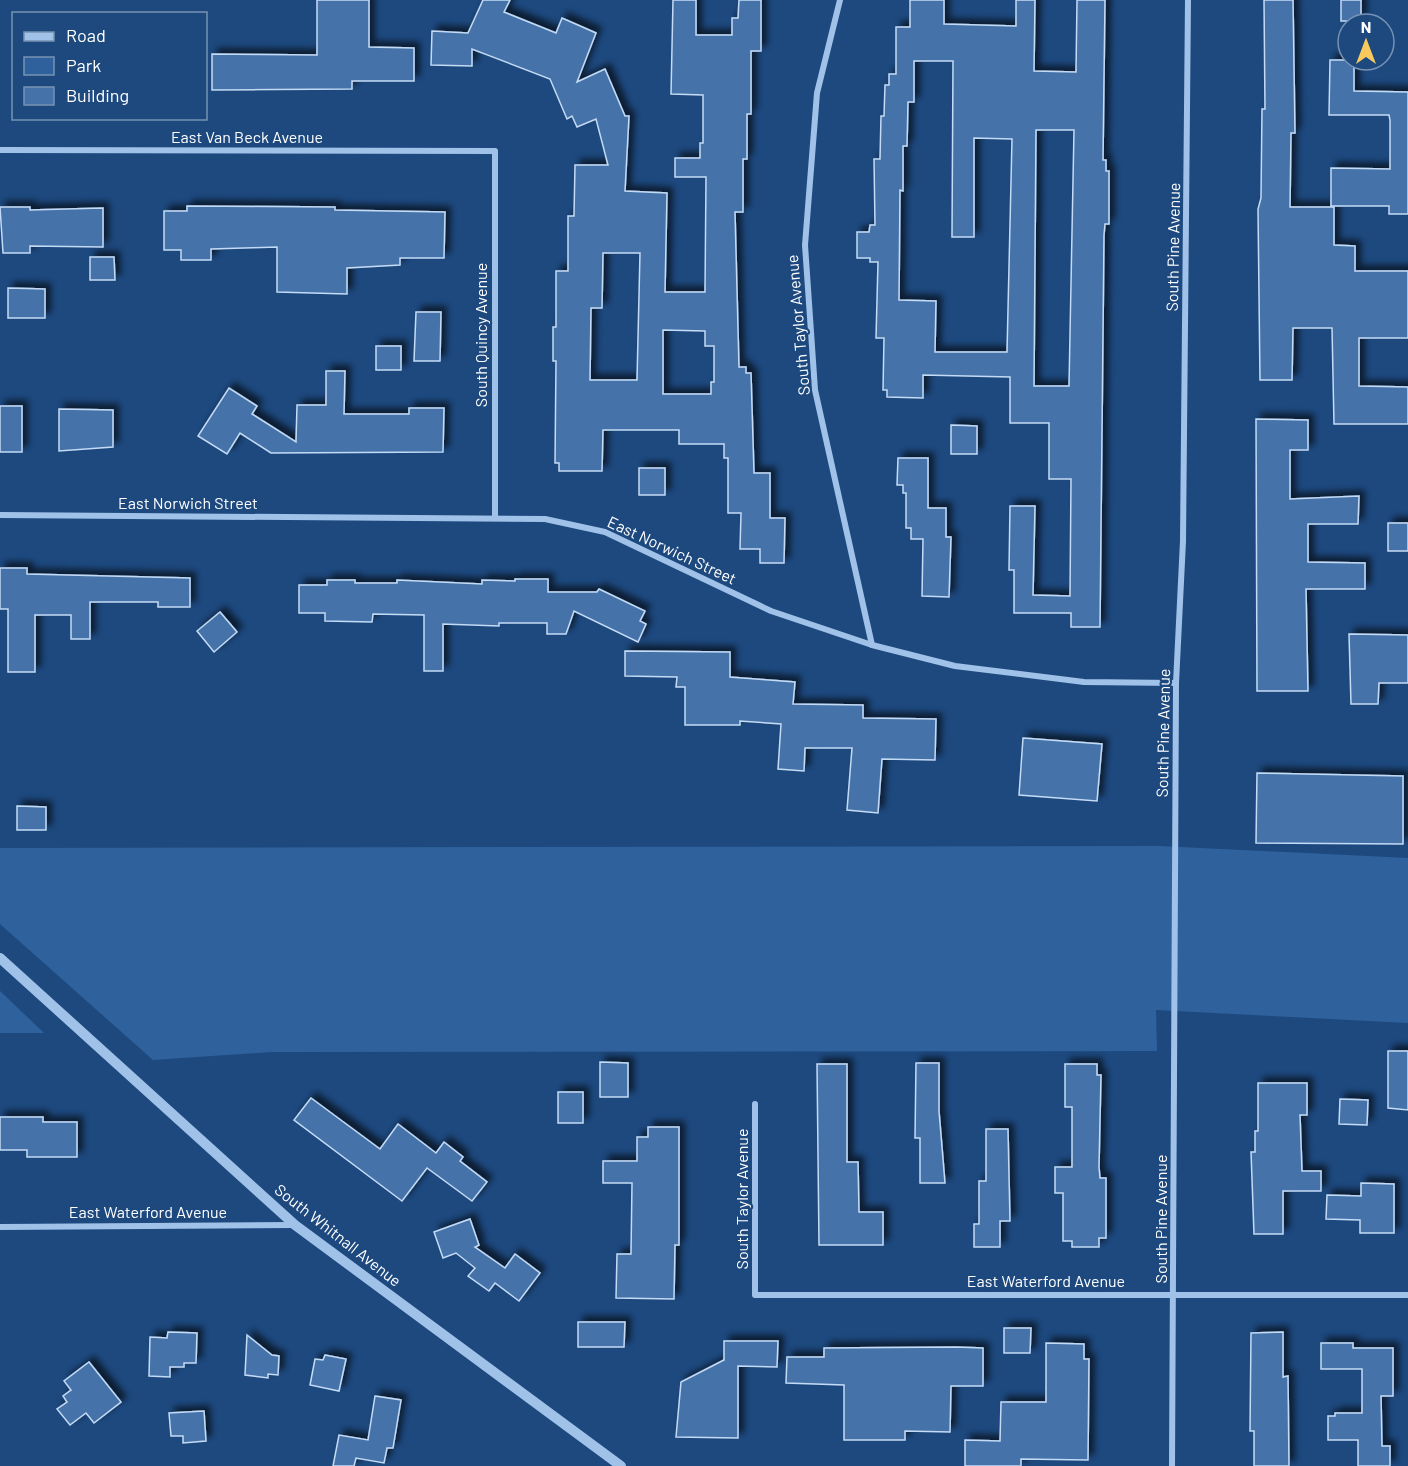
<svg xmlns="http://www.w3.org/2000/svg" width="1408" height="1466" font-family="Barlow,sans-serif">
	<defs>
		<filter id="shadow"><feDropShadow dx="5.5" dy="-5.5" stdDeviation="3" flood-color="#0009"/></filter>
	</defs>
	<rect width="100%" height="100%" fill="#1d497f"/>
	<g fill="#2f629d">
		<path d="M1159,846L1408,858V1023L1156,1010L1157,1051L271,1052L153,1060L0,924V848Z"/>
		<path d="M0,991L44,1033H0Z"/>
	</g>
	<g fill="#4572a8" stroke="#c4dbf6" stroke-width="1.5" fill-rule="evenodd" filter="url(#shadow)">
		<path d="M317,0H369V47L414,48V81H352V89L212,90V54L317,55Z"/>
		<path d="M483,0H510L504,12L556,33L562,18L596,33L577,82L605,69L625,116H629L625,191L667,193L665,292H705L706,177H675V158H700V143H703V95L671,94L673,0H696V35H732V18H738L739,0H761V51H751V114H747V159H743V212H735L739,367H746V373H751L754,473H770V518H785L784,563H760V549H740L741,513H728V458H724V444H679V430H603L602,471H559V463H555L556,361H553V327H556V271H568V216H574L575,165H608L596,119L577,127L572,116L567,119L550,79L472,49V66L431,65L432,31L468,33ZM603,253H640L637,380H590L591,308H602ZM663,330L705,331V346H714V382H711V394H663Z"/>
		<path d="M910,0H944V24L1016,26V0H1035L1034,71L1076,72L1077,0H1105L1103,160H1106V171H1109V224H1105L1104,235L1100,627H1071V613H1014V570H1009L1010,506H1035L1033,595L1070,596L1071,479H1049V423H1010V377L923,375V398L887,397V390H883L884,338H876L878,262H870V258H857V232H869L870,225H875L874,159H880L881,116H884L885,85H889V74H896V27H910ZM914,61H953L952,237H974V138L1012,139L1007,352H935L936,301L899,300L900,190L903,191V146H907L908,102H914ZM1036,130H1074L1069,386H1034Z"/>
		<path d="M1264,0H1293L1295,133H1291L1290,207H1334V245L1355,246V271H1408V338H1359V386L1408,387V424H1334L1332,328H1293L1292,380H1260L1258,209L1261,198L1262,109H1265Z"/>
		<rect x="1341" y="0" width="20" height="21"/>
		<path d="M1330,60H1354V91L1408,92V214H1389V206H1331V168L1390,169V120L1389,115H1329Z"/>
		<path d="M187,206L335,207V210L445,212L444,258H400V265L347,268V294L277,292V247L211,249V260H181V250H164V211H187Z"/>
		<path d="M0,207H30V210L103,208V247L30,246V253H3Z"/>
		<path d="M90,257H114L115,280H90Z"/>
		<path d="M8,288L45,289V318H8Z"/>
		<path d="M416,312H441L440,361H414Z"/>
		<rect x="376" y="346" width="25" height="24"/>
		<path d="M326,371H345L344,414H409V408H444L443,452L271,453L240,433L227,454L198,436L229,388L257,406L252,414L296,442L297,405H326Z"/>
		<rect x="0" y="406" width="22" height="46"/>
		<path d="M59,409L113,410V447L59,451Z"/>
		<path d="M1256,419L1308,420V450H1290V499L1359,496L1358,524H1308V562L1365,563V589H1306L1308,691H1257Z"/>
		<path d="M951,425L977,426V454H951Z"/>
		<path d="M898,458H928V508H946V537H951L949,597L922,596L923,539H911V528H906V493H903V485H897Z"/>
		<rect x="639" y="468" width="26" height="27"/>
		<rect x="1388" y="523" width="20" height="28"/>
		<path d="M0,568H27V574L190,578V607H158V602H90V639H71V615H35V672H8V609H0Z"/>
		<path d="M515,579H548V592H597L599,589L645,611L640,621L646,624L638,642L574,611L566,634H547V623H499V626L443,624V671H424V615L373,614L372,622L325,621V613H299V585H327V580H355V583H397V580L482,584V580L515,581Z"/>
		<path d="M220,612L237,632L214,652L197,631Z"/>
		<path d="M1349,634L1408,635V683H1379L1378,704H1351Z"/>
		<path d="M625,651L730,652V677L795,682L793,704L863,705V718L936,719L935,760L882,759L878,813L847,810L852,748H805L804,771L778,769L781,724L740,721V725H685V687H676L677,677L625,676Z"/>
		<path d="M1023,738L1102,744L1097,801L1019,795Z"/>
		<path d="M1257,773L1403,776V844L1256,843Z"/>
		<path d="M17,806L46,807V830H17Z"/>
		<path d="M1388,1051H1408V1110L1388,1108Z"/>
		<path d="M600,1062L628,1063V1097H600Z"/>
		<path d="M916,1063H939V1111L945,1183H920V1138H915Z"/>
		<path d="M817,1064H847V1162H858L859,1212H883V1245H819Z"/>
		<path d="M1065,1064H1097V1075H1101L1099,1167L1100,1178H1106V1238H1099V1247H1072V1241H1063V1193H1055V1167H1072V1107H1065Z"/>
		<path d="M1258,1083H1307V1115H1300L1302,1171H1321V1191H1283V1234H1254L1251,1152H1255V1131H1258Z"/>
		<rect x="558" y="1092" width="25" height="31"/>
		<path d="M311,1098L380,1149L398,1124L436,1153L444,1142L463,1157L460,1161L487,1182L472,1201L427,1168L402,1201L294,1120Z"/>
		<path d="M1340,1099L1368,1100L1367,1125L1339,1124Z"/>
		<path d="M0,1117H43V1122H77V1157H27V1150H0Z"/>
		<path d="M648,1127H679V1245H675L674,1299L616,1298L617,1254H631L632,1183H603V1161H637V1137H648Z"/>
		<path d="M986,1129H1008L1010,1221H1000V1247H974V1224H979V1181H986Z"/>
		<path d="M1361,1183L1394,1184V1233H1360V1220L1326,1219L1327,1195L1361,1196Z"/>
		<path d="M470,1219L479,1245L475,1247L505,1268L515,1254L540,1273L519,1301L495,1283L489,1291L468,1276L475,1268L456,1253L443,1258L434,1232Z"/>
		<path d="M578,1322H625L624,1347H578Z"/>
		<path d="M1004,1328H1031L1030,1353H1004Z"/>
		<path d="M168,1332L197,1333L196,1363H184V1367H170V1377L149,1376L150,1337L167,1338Z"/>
		<path d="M1283,1332V1377L1288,1376L1289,1466H1254V1431H1250L1251,1333Z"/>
		<path d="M247,1335L272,1355L279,1356L278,1375L268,1374V1378L245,1375Z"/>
		<path d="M724,1341H778L777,1367L738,1366V1438L676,1437L681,1382L724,1360Z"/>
		<path d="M1046,1343L1084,1344V1359H1089L1088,1460L1021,1459V1466H965V1440L1000,1441L1001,1402H1046Z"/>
		<path d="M1321,1343H1353V1348H1393V1396H1381L1382,1446H1390V1466H1358V1440H1328V1416H1335V1413H1362V1369H1321Z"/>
		<path d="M956,1347L983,1348V1386H951L950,1432L905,1431V1440H844V1385L786,1383L787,1357H824V1348Z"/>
		<path d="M325,1355L346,1359L339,1391L310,1385L315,1359L323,1360Z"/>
		<path d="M89,1362L121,1402L94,1423L86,1413L70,1425L57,1409L67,1402L63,1396L71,1390L64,1381Z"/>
		<path d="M375,1396L401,1400L393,1448H387L384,1463L356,1458L354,1466H333L339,1435L368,1440Z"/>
		<path d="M204,1411L206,1441L183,1443V1436H171L169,1413Z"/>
	</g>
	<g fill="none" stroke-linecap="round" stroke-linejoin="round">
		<g stroke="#a0c2e8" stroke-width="6">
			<path d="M840,0L817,93L805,245L815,390L872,645"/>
			<path d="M0,150L495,151V518"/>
			<path d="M0,515L545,519L605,532L771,611L872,645L955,666L1084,682L1176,683"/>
			<path d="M755,1104V1295H1408"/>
			<path d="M0,1227L293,1225"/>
			<path d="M1172,1466L1176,683L1183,541L1188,0"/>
		</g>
		<path stroke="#a0c2e8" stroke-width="10" d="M0,958L295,1225L621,1466"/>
	</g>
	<g text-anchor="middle" stroke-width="4.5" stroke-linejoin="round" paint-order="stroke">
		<g font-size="16" fill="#fff" stroke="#1d497f">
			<text x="247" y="143">East Van Beck Avenue</text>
			<text transform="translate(1173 247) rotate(-89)" y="6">South Pine Avenue</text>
			<text transform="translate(798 325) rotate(-95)" y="6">South Taylor Avenue</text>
			<text transform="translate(481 335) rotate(-90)" y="6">South Quincy Avenue</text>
			<text x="188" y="509">East Norwich Street</text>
			<text transform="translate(672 550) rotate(25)" y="6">East Norwich Street</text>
			<text transform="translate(1163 733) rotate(-89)" y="6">South Pine Avenue</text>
			<text transform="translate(742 1199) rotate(-90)" y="6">South Taylor Avenue</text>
			<text x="148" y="1218">East Waterford Avenue</text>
			<text transform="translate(1161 1219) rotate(-90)" y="6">South Pine Avenue</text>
			<text transform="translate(338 1235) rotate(38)" y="6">South Whitnall Avenue</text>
			<text x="1046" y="1287">East Waterford Avenue</text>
		</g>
	</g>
	<rect x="12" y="12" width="195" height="108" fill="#1d497f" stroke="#7792b2" stroke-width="1.5"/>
	<rect x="24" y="32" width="30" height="9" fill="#a0c2e8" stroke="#7792b2" stroke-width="1.5"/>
	<text x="66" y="42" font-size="18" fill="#ffffff">Road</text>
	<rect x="24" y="57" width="30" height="18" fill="#2f629d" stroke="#7792b2" stroke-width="1.5"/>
	<text x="66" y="72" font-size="18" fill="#ffffff">Park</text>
	<rect x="24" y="87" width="30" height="18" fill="#4572a8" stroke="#7792b2" stroke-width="1.5"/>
	<text x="66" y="102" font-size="18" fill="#ffffff">Building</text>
	<g transform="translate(1366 42)"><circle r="28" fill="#1d497f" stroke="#7792b2" stroke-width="1.5"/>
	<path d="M0-4.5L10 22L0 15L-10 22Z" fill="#f8ca5e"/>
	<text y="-9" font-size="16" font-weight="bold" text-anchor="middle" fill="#ffffff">N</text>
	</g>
</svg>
